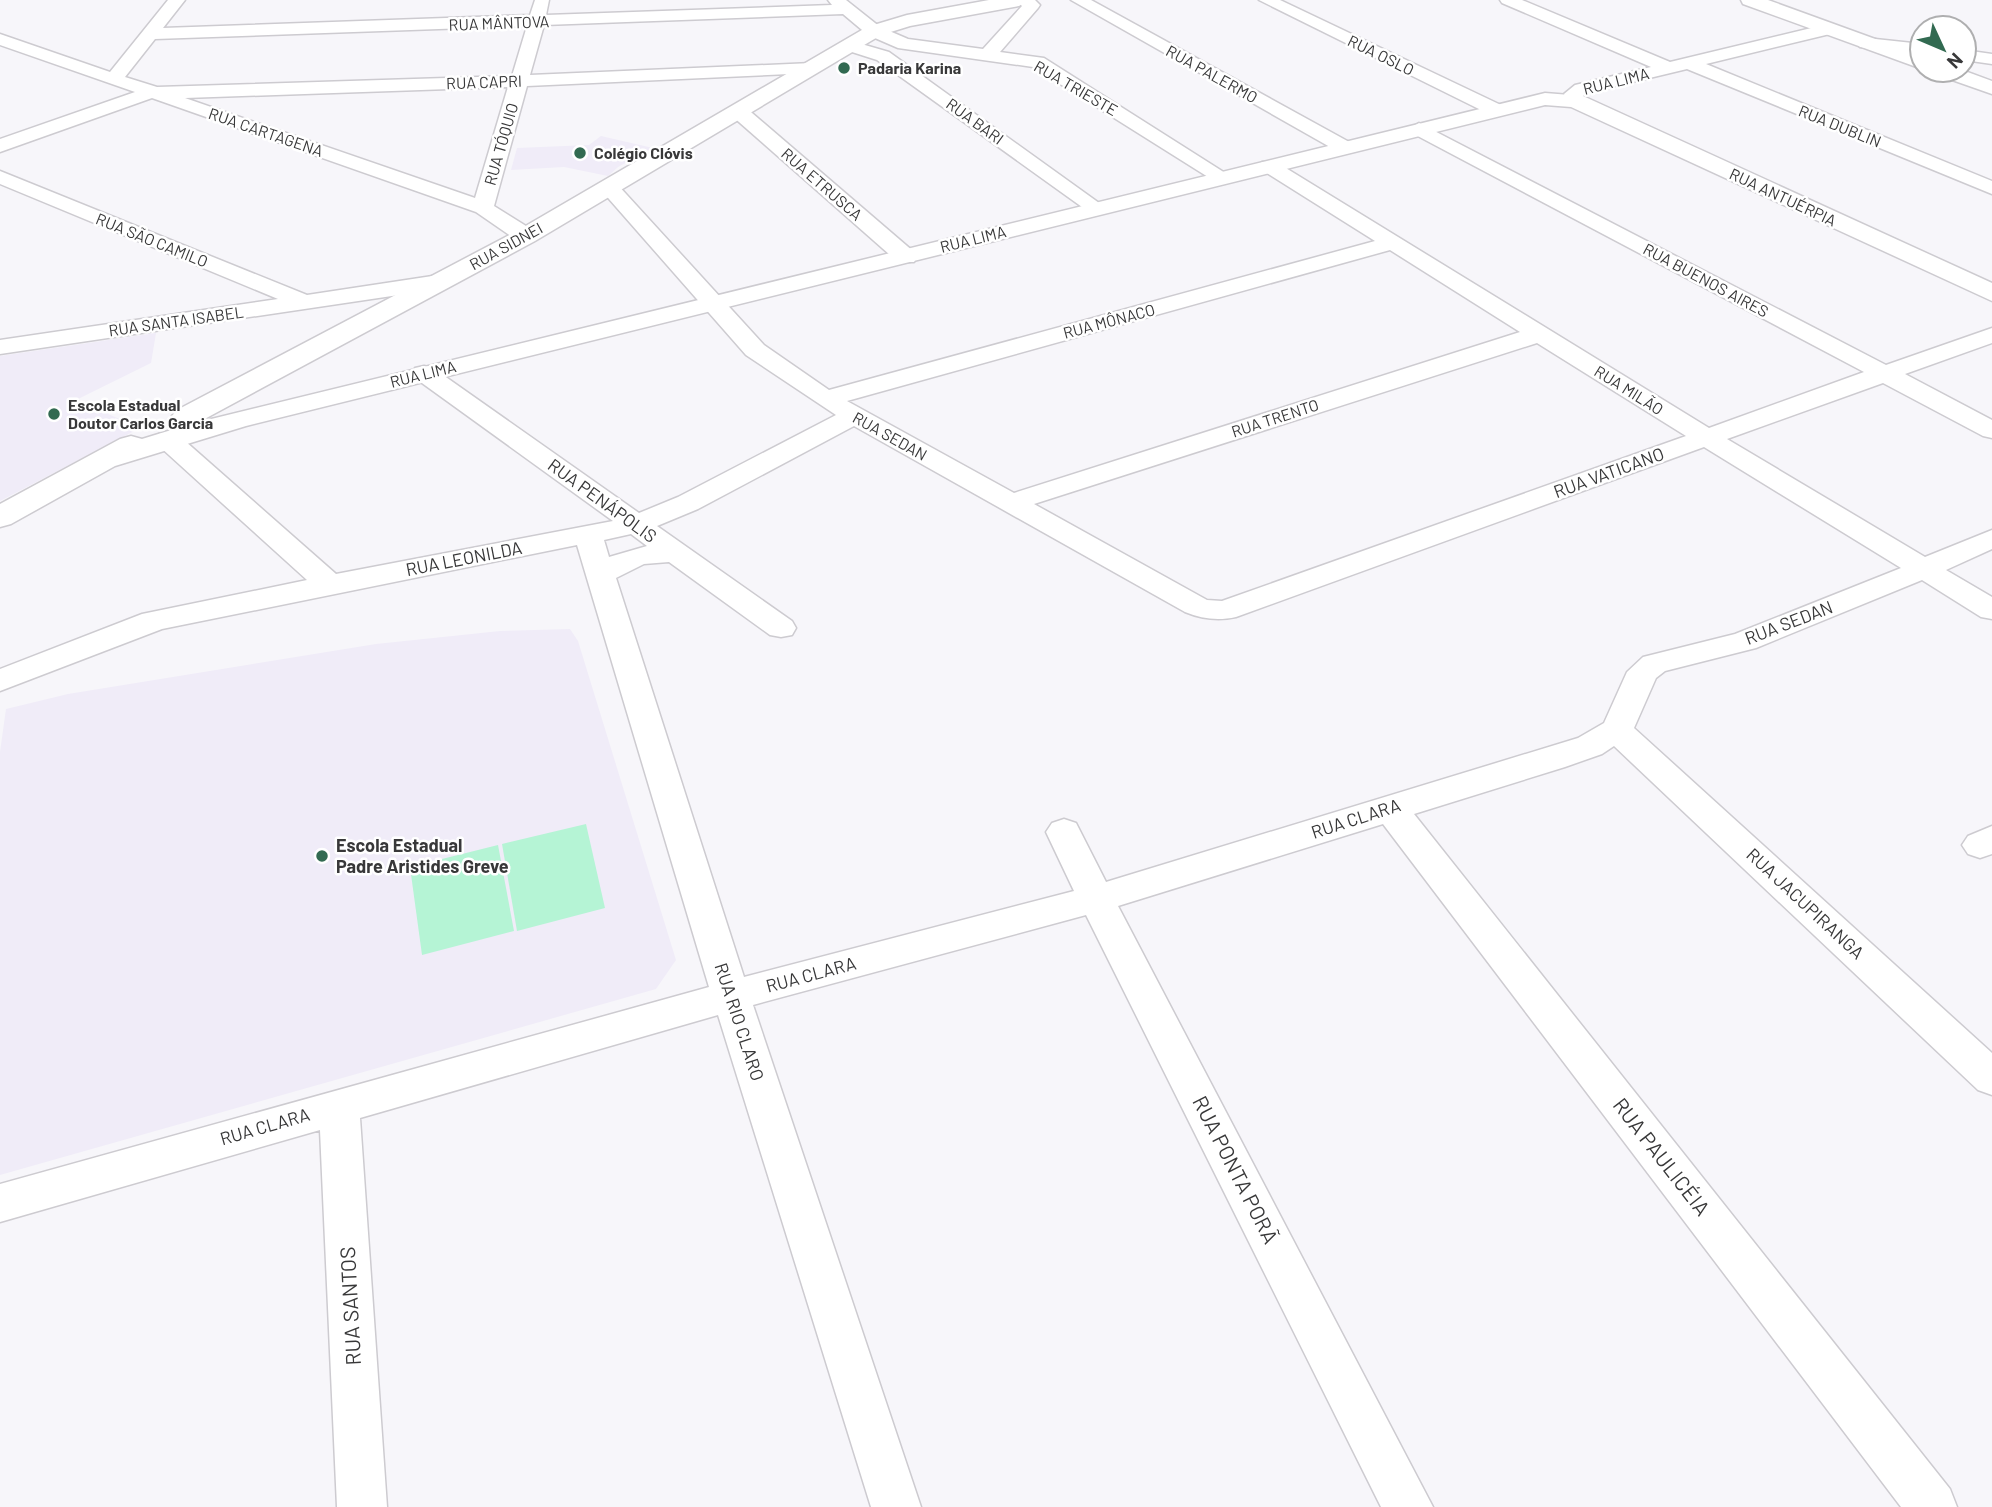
<svg xmlns="http://www.w3.org/2000/svg" width="1992" height="1507" font-family="Barlow,sans-serif">
	<rect width="100%" height="100%" fill="#f7f6fa"/>
	<g fill="#f0ecf8">
		<path d="M601,136L653,148L618,167L608,176L564,167L511,170L517,148L589,145Z"/>
		<path d="M156,333L151,363L76,400L140,428L0,501V356Z"/>
		<path d="M570,629L578,641L676,960L656,989L0,1175V752L6,709L68,694L376,644L500,631Z"/>
	</g>
	<g fill="#b5f4d5">
		<path d="M586,824L605,908L517,931L502,844Z"/>
		<path d="M498,845L514,931L422,955L410,867Z"/>
	</g>
	<g fill="none" stroke-linecap="round" stroke-linejoin="round">
		<defs>
			<g id="street">
				<path d="M168,0H185L163,28L530,15L535,0H549L546,15L832,5L828,0H846L880,27L908,39L983,49L1022,6L1016,0H1035L1040,5L1038,8L1000,52L1044,58L1233,178L1230,182H1216L1033,67L898,48L868,35L843,14L544,25L530,75L812,63L821,68L812,73L527,86L494,206L534,231L537,236L534,241H518L476,212L152,98L0,152V139L135,92L0,45V34L110,72ZM527,26L512,76L157,87L125,77L155,39ZM508,87L475,198L185,98Z"/>
				<path d="M1071,0H1091L1351,143L1354,147L1344,153L1337,151Z"/>
				<path d="M1259,0H1280L1503,106L1505,110L1496,116L1489,114Z"/>
				<path d="M1500,0H1522L1670,62L1828,24L1834,25L1836,29L1834,33L1706,64L1992,181V194L1687,69L1587,93L1583,96L1584,101L1582,105H1568L1564,94L1575,85L1651,67L1502,3Z"/>
				<path d="M1866,38L1922,44V54L1860,47L1857,43Z"/>
				<path d="M858,43L889,52L1106,208L1103,212H1089L877,60L852,52L849,48Z"/>
				<path d="M1964,50L1992,54V64L1964,60Z"/>
				<path d="M738,105L745,107L914,252L917,257L914,262H898L731,115L729,111L731,107Z"/>
				<path d="M1419,123L1886,365L1992,328V343L1905,374L1992,420V438L1983,436L1883,383L1727,439L1925,557L1992,530V549L1946,570L1992,597V619L1981,617L1922,580L1756,648L1665,671L1656,678L1634,728L1992,1053V1095L1978,1090L1614,746L1602,754L1565,767L1414,814L1950,1489L1957,1507H1901L1383,824L1118,906L1433,1507H1381L1086,915L753,1005L921,1507H871L718,1015L360,1118L387,1507H337L320,1130L0,1222V1184L709,987L577,545L162,629L0,691V669L142,614L307,580L159,446L155,440L159,434L168,432L177,434L336,574L613,521L415,378L412,373L415,368L424,366L433,368L639,513L678,497L836,415L746,355L602,191L599,187L602,183H616L764,345L829,390L1375,241L1262,170L1259,166L1262,162H1276L1709,428L1864,372L1412,133L1409,129ZM1390,250L1520,332L1014,493L847,401ZM1537,343L1686,436L1222,601L1207,600L1034,504ZM854,426L1185,612C1202,619 1218,621 1236,617L1704,447L1901,568L1735,634L1643,657L1627,672L1604,723L1578,738L1106,882L1076,823L1064,819L1052,823L1046,832L1074,891L744,977L616,578L644,564L669,562L770,635L781,637L792,635L796,628L792,621L657,526L698,509ZM631,534L647,546L609,557L604,540Z"/>
				<path d="M0,171L307,295L439,275L447,277L450,282L447,287L439,289L0,354V340L278,299L0,184Z"/>
				<path d="M1992,826V854L1980,858L1968,854L1962,845L1968,836Z"/>
			</g>
			<g id="secondary">
				<path d="M989,0H1028L1019,6L910,26L881,35L535,241L199,422L1545,93L1583,96L1992,283V301L1571,107L1545,105L246,426L115,466L11,524L0,527V504L120,439L131,436L142,439L194,423L187,425L177,422L172,416L177,410L517,231L867,27L907,15Z"/>
				<path d="M1741,0H1768L1922,56V69L1743,4Z"/>
				<path d="M1932,70H1962L1992,81V94L1935,74Z"/>
			</g>
		</defs>
		<use href="#street" stroke="#cdcbd0" stroke-width="3"/>
		<use href="#secondary" stroke="#cdcbd0" stroke-width="3"/>
		<use href="#street" fill="#fff" fill-rule="evenodd"/>
		<use href="#secondary" fill="#fff" fill-rule="evenodd"/>
	</g>
	<g fill="#326a51" stroke="#fff" stroke-width="2.5">
		<circle cx="844" cy="68" r="7"/>
		<circle cx="580" cy="153" r="7"/>
		<circle cx="54" cy="414" r="7"/>
		<circle cx="322" cy="856" r="7"/>
	</g>
	<g text-anchor="middle" stroke-width="5" stroke-linejoin="round" paint-order="stroke">
		<g font-size="16" fill="#383839" stroke="#fff">
			<text transform="translate(499 23) rotate(-2)" y="6">RUA MÂNTOVA</text>
			<text transform="translate(1381 55) rotate(26)" y="6">RUA OSLO</text>
			<text transform="translate(1212 74) rotate(29)" y="6">RUA PALERMO</text>
			<text transform="translate(1616 81) rotate(-14)" y="6">RUA LIMA</text>
			<text transform="translate(484 82) rotate(-2)" y="6">RUA CAPRI</text>
			<text transform="translate(1076 88) rotate(30)" y="6">RUA TRIESTE</text>
			<text transform="translate(975 121) rotate(36)" y="6">RUA BARI</text>
			<text transform="translate(1840 126) rotate(22)" y="6">RUA DUBLIN</text>
			<text transform="translate(266 132) rotate(19)" y="6">RUA CARTAGENA</text>
			<text transform="translate(501 144) rotate(-74)" y="6">RUA TÓQUIO</text>
			<text transform="translate(822 184) rotate(41)" y="6">RUA ETRUSCA</text>
			<text transform="translate(1783 197) rotate(25)" y="6">RUA ANTUÉRPIA</text>
			<text transform="translate(973 239) rotate(-14)" y="6">RUA LIMA</text>
			<text transform="translate(152 240) rotate(22)" y="6">RUA SÃO CAMILO</text>
			<text transform="translate(506 246) rotate(-29)" y="6">RUA SIDNEI</text>
			<text transform="translate(1706 280) rotate(28)" y="6">RUA BUENOS AIRES</text>
			<text transform="translate(176 321) rotate(-8)" y="6">RUA SANTA ISABEL</text>
			<text transform="translate(1109 321) rotate(-15)" y="6">RUA MÔNACO</text>
			<text transform="translate(423 374) rotate(-14)" y="6">RUA LIMA</text>
			<text transform="translate(1629 390) rotate(32)" y="6">RUA MILÃO</text>
			<text transform="translate(1275 418) rotate(-18)" y="6">RUA TRENTO</text>
			<text transform="translate(890 436) rotate(29)" y="6">RUA SEDAN</text>
		</g>
		<g font-size="16" font-weight="bold" fill="#383839" stroke="#fff" text-anchor="start">
			<text x="858" y="74">Padaria Karina</text>
			<text x="594" y="159">Colégio Clóvis</text>
			<text x="68" y="411">Escola Estadual<tspan x="68" dy="18">Doutor Carlos Garcia</tspan></text>
		</g>
		<g font-size="18" fill="#383839" stroke="#fff">
			<text transform="translate(1609 473) rotate(-20)" y="6">RUA VATICANO</text>
			<text transform="translate(602 501) rotate(36)" y="6">RUA PENÁPOLIS</text>
			<text transform="translate(464 559) rotate(-11)" y="6">RUA LEONILDA</text>
			<text transform="translate(1789 623) rotate(-21)" y="6">RUA SEDAN</text>
			<text transform="translate(1356 819) rotate(-18)" y="6">RUA CLARA</text>
			<text transform="translate(1805 904) rotate(43)" y="6">RUA JACUPIRANGA</text>
			<text transform="translate(811 975) rotate(-15)" y="6">RUA CLARA</text>
			<text transform="translate(739 1022) rotate(72)" y="6">RUA RIO CLARO</text>
			<text transform="translate(265 1127) rotate(-16)" y="6">RUA CLARA</text>
		</g>
		<g font-size="18" font-weight="bold" fill="#383839" stroke="#fff" text-anchor="start">
			<text x="336" y="852">Escola Estadual<tspan x="336" dy="21">Padre Aristides Greve</tspan></text>
		</g>
		<g font-size="21" fill="#383839" stroke="#fff">
			<text transform="translate(1661 1157) rotate(52)" y="7">RUA PAULICÉIA</text>
			<text transform="translate(1235 1170) rotate(63)" y="7">RUA PONTA PORÃ</text>
			<text transform="translate(351 1306) rotate(-93)" y="7">RUA SANTOS</text>
		</g>
	</g>
	<g transform="translate(1943 49) rotate(134)"><circle r="33" fill="#ffffff" stroke="#afafb0" stroke-width="2"/>
	<path d="M0-5L12 26L0 18L-12 26Z" fill="#326a51"/>
	<text y="-10" font-size="19" font-weight="bold" text-anchor="middle" fill="#383839">N</text>
	</g>
</svg>
